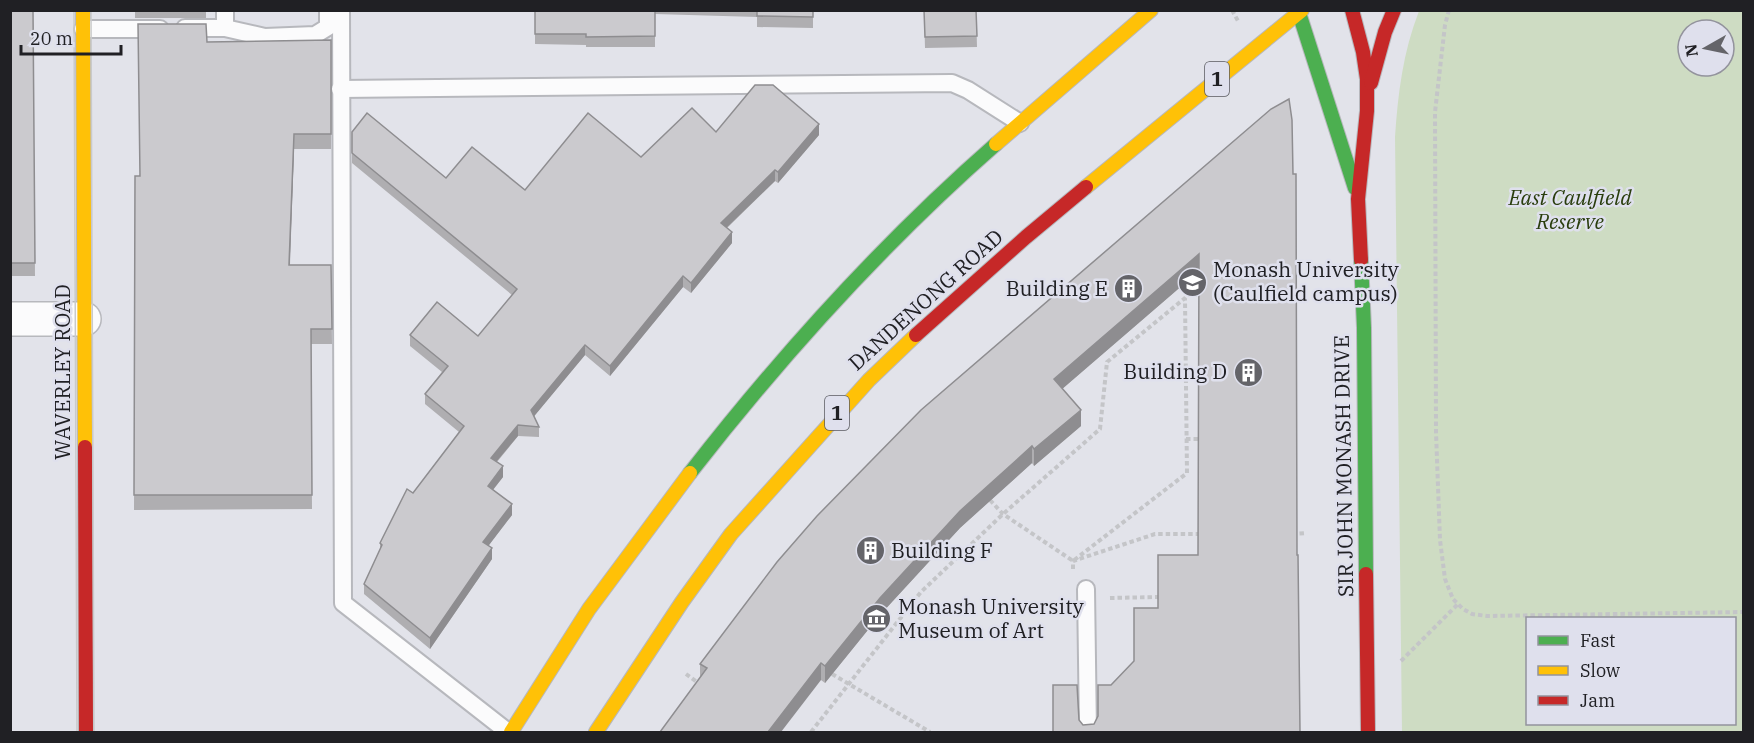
<svg xmlns="http://www.w3.org/2000/svg" width="1754" height="743" font-family="'IBM Plex Serif',serif">
	<rect width="100%" height="100%" fill="#e2e3ea"/>
	<path fill="#cedcc3" fill-rule="evenodd" d="M1419,11H1743V732H1402L1395,137C1398,93 1403,52 1419,11ZM1688,30H1724V66H1688ZM1528,618H1734V724H1528Z"/>
	<g fill="none" stroke-linecap="round" stroke-linejoin="round">
		<defs>
			<g id="lane">
				<path d="M225,10V28"/>
				<path d="M341,10L343,603L508,732"/>
				<path d="M185,28H225L265,37L315,35L328,27V10"/>
				<path d="M83,29H160"/>
				<path d="M340,89L952,83L968,90L1020,123"/>
				<path d="M1086,589L1088,732"/>
			</g>
			<path id="street" d="M10,319H84"/>
			<g id="fast">
				<path d="M1299,13L1355,188"/>
				<path d="M1361,260L1364,328L1366,574"/>
				<path d="M690,473C782,355 883,243 996,144"/>
			</g>
			<g id="slow">
				<path d="M83,10L85,447"/>
				<path d="M996,144L1151,10"/>
				<path d="M1086,187L1302,10"/>
				<path d="M511,732L589,609L690,473"/>
				<path d="M596,732L682,602L731,534L869,380L916,335"/>
			</g>
			<g id="jam">
				<path d="M1352,10L1363,52L1367,79V111L1358,199L1361,260"/>
				<path d="M1371,83L1385,32L1394,10"/>
				<path d="M916,335L1026,237L1086,187"/>
				<path d="M85,447L86,732"/>
				<path d="M1366,574L1368,732"/>
			</g>
		</defs>
		<use href="#lane" stroke="#b7b8bd" stroke-width="20"/>
		<use href="#street" stroke="#b7b8bd" stroke-width="36"/>
		<use href="#fast" stroke="#b7b8bd" stroke-width="16"/>
		<use href="#slow" stroke="#b7b8bd" stroke-width="16"/>
		<use href="#jam" stroke="#b7b8bd" stroke-width="16"/>
		<g stroke="#c4c5c8" stroke-width="4" stroke-dasharray="4.5 3" stroke-linecap="butt">
			<path d="M1232,10L1238,21"/>
			<path d="M1449,10L1445,25L1435,112L1436,432L1440,540L1445,579L1453,599L1463,609L1472,614L1487,616L1744,612"/>
			<path d="M1186,439H1200"/>
			<path d="M990,500L1003,514L1073,561L1187,473L1185,299"/>
			<path d="M1292,534L1306,533"/>
			<path d="M1073,569V561L1155,534H1203"/>
			<path d="M1110,598L1158,597"/>
			<path d="M1401,661L1458,604"/>
			<path d="M686,674L701,685"/>
			<path d="M832,674L930,732"/>
			<path d="M811,732L921,592L1003,514L1100,429L1107,362L1185,298L1189,293"/>
		</g>
		<use href="#lane" stroke="#fbfbfc" stroke-width="16"/>
		<use href="#street" stroke="#fbfbfc" stroke-width="33"/>
		<use href="#fast" stroke="#4caf50" stroke-width="14"/>
		<use href="#slow" stroke="#ffc107" stroke-width="14"/>
		<use href="#jam" stroke="#c62828" stroke-width="14"/>
		<g stroke="#c9cacb" stroke-width="1.5">
			<path d="M74,10L77,732"/>
			<path d="M91,10L94,732"/>
		</g>
	</g>
	<g fill="#afaeb1">
		<path d="M10,10H33L35,276H10Z"/>
		<rect x="135" y="10" width="71" height="8"/>
		<path d="M535,10H813V28L757,27V17L655,14V47H586V45L535,44Z"/>
		<path d="M924,10H976L977,47L925,48Z"/>
		<path d="M331,40V149H294L290,265H331L332,344H311L312,509L134,510L135,176H139L207,42Z"/>
		<path d="M1271,109L1297,555L1300,732H1053L1079,720L1083,725L1094,724L1098,716L1111,685L1134,661L1158,608L1198,555L1199,271L1062,389L1081,426L1034,466L1032,463L960,528L880,615L825,683L821,680L700,677V664Z"/>
		<path d="M352,132L446,178L525,190L641,157L716,132L819,135L778,183L775,181L727,228L732,243L691,293L683,287L610,376L585,355L534,416L539,427V437L518,436L497,462L503,477L493,490L512,515L488,546L492,559L430,649L364,594V584L380,549V543L413,493L459,432L425,404V394L442,372L410,346V335L478,336L512,295L352,163Z"/>
	</g>
	<g fill="#8e8d90">
		<path d="M819,124V135L778,183V172Z"/>
		<path d="M294,134V149L289,280V265Z"/>
		<path d="M775,170V181L721,233V223Z"/>
		<path d="M732,232V243L691,293V283Z"/>
		<path d="M1199,254V271L1054,396V379Z"/>
		<path d="M683,276V287L610,376V366Z"/>
		<path d="M585,345V355L531,420V410Z"/>
		<path d="M1081,410V426L1034,466V449Z"/>
		<path d="M518,425V436L491,468V458Z"/>
		<path d="M1032,446V463L960,528L880,615L825,683V666L880,598L960,511Z"/>
		<path d="M503,466V477L488,496V486Z"/>
		<path d="M512,504V515L483,553V542Z"/>
		<path d="M492,548V559L430,649V638Z"/>
		<path d="M821,663V680L781,732H768Z"/>
	</g>
	<g fill="#cbcace" stroke="#8e8d90" stroke-width="1.5">
		<path d="M10,10H33L35,263H10Z"/>
		<path d="M535,10H655V36L586,37V34H535Z"/>
		<path d="M757,10H813V17L757,16Z"/>
		<path d="M924,10H976L977,36L925,37Z"/>
		<path d="M138,24H206L207,42L331,40V134H294L289,265H331L332,329H311L312,495H134L135,176H140Z"/>
		<path d="M755,85H773L819,124L778,172L775,170L721,223L732,232L691,283L683,276L610,366L585,345L531,410L539,427L518,425L491,458L503,466L488,486L512,504L483,542L492,548L430,638L364,584L382,545L380,543L407,489L413,493L464,426L425,394L448,366L410,335L437,302L478,336L517,289L352,153V132L367,113L446,178L472,147L525,190L588,113L641,157L692,108L716,132Z"/>
		<path d="M1289,99L1292,120L1293,174H1296L1297,555H1298L1300,732H1053V685H1077L1079,720L1083,725L1094,724L1098,716V685H1111L1134,661V608H1158V555H1198L1199,254L1054,379L1081,410L1034,449L1032,446L960,511L880,598L825,666L821,663L768,732H660L707,668L700,664L777,562L817,516L921,410L1271,109Z"/>
	</g>
	<defs>
		<symbol id="university-disc" viewBox="-11 -11 22 22"><circle r="9.5" fill="#646469" stroke="#dfe0ed"/><path d="M0-5L7-2L0 1L-7-2ZM-4 1L0 2.5L4 1V4Q0 6-4 4Z" fill="#fff"/></symbol>
		<symbol id="building-disc" viewBox="-11 -11 22 22"><circle r="9.5" fill="#646469" stroke="#dfe0ed"/><path d="M-4-6H4V6H1V3H-1V6H-4ZM-2.5-4.3h1.7v1.8h-1.7ZM.8-4.3h1.7v1.8H.8ZM-2.5-1h1.7V.8h-1.7ZM.8-1h1.7V.8H.8Z" fill="#fff"/></symbol>
		<symbol id="museum-disc" viewBox="-11 -11 22 22"><circle r="9.5" fill="#646469" stroke="#dfe0ed"/><path d="M0-6L6-3V-2H-6V-3ZM-5-1h2V3h-2ZM-1-1h2V3h-2ZM3-1h2V3H3ZM-6 4H6V6H-6Z" fill="#fff"/></symbol>
	</defs>
	<g fill-rule="evenodd">
		<use href="#university-disc" x="1176" y="266" width="33" height="33"/>
		<use href="#building-disc" x="1112" y="272" width="33" height="33"/>
		<use href="#building-disc" x="1232" y="356" width="33" height="33"/>
		<use href="#building-disc" x="854" y="534" width="33" height="33"/>
		<use href="#museum-disc" x="860" y="602" width="33" height="33"/>
	</g>
	<g text-anchor="middle" stroke-width="5" stroke-linejoin="round" paint-order="stroke">
		<g fill="#dfe0ed" stroke="#595a60" stroke-width="1.5">
			<rect x="1205" y="62" width="24" height="34" rx="4.5"/>
			<rect x="825" y="396" width="24" height="34" rx="4.5"/>
		</g>
		<g font-size="20" font-weight="bold" fill="#202024">
			<text x="1217" y="86">1</text>
			<text x="837" y="420">1</text>
		</g>
		<g font-size="21" font-style="italic" fill="#293d0c" stroke="#dfe0ed">
			<text x="1570" y="205">East Caulfield<tspan x="1570" dy="24">Reserve</tspan></text>
		</g>
		<g font-size="21" fill="#202024" stroke="#dfe0ed" text-anchor="start">
			<text x="1213" y="277">Monash University<tspan x="1213" dy="24">(Caulfield campus)</tspan></text>
			<text x="1108" y="296" text-anchor="end">Building E</text>
			<text x="1227" y="379" text-anchor="end">Building D</text>
			<text x="891" y="558">Building F</text>
			<text x="898" y="614">Monash University<tspan x="898" dy="24">Museum of Art</tspan></text>
		</g>
		<g font-size="21" fill="#202024" stroke="#dfe0ed">
			<text transform="translate(926 300) rotate(-42)" y="7">DANDENONG ROAD</text>
			<text transform="translate(63 372) rotate(-90)" y="7">WAVERLEY ROAD</text>
			<text transform="translate(1344 466) rotate(-91)" y="7">SIR JOHN MONASH DRIVE</text>
		</g>
	</g>
	<rect width="1754" height="743" fill="none" stroke="#202024" stroke-width="24"/>
	<rect x="1526" y="617" width="210" height="108" fill="#dfe0ed" stroke="#93939d" stroke-width="1.5"/>
	<rect x="1538" y="636" width="30" height="9" fill="#4caf50" stroke="#93939d" stroke-width="1.5"/>
	<text x="1580" y="647" font-size="18" fill="#202024">Fast</text>
	<rect x="1538" y="666" width="30" height="9" fill="#ffc107" stroke="#93939d" stroke-width="1.5"/>
	<text x="1580" y="677" font-size="18" fill="#202024">Slow</text>
	<rect x="1538" y="696" width="30" height="9" fill="#c62828" stroke="#93939d" stroke-width="1.5"/>
	<text x="1580" y="707" font-size="18" fill="#202024">Jam</text>
	<g transform="translate(1706 48) rotate(261)"><circle r="28" fill="#dfe0ed" stroke="#93939d" stroke-width="1.5"/>
	<path d="M0-4.5L10 22L0 15L-10 22Z" fill="#646469"/>
	<text y="-9" font-size="16" font-weight="bold" text-anchor="middle" fill="#202024">N</text>
	</g>
	<path d="M21 45v9h100v-9" fill="none" stroke="#202024" stroke-width="3"/>
	<text x="30" y="45" font-size="18" fill="#202024" stroke="#dfe0ed" stroke-width="4.5" paint-order="stroke">20 m</text>
</svg>
